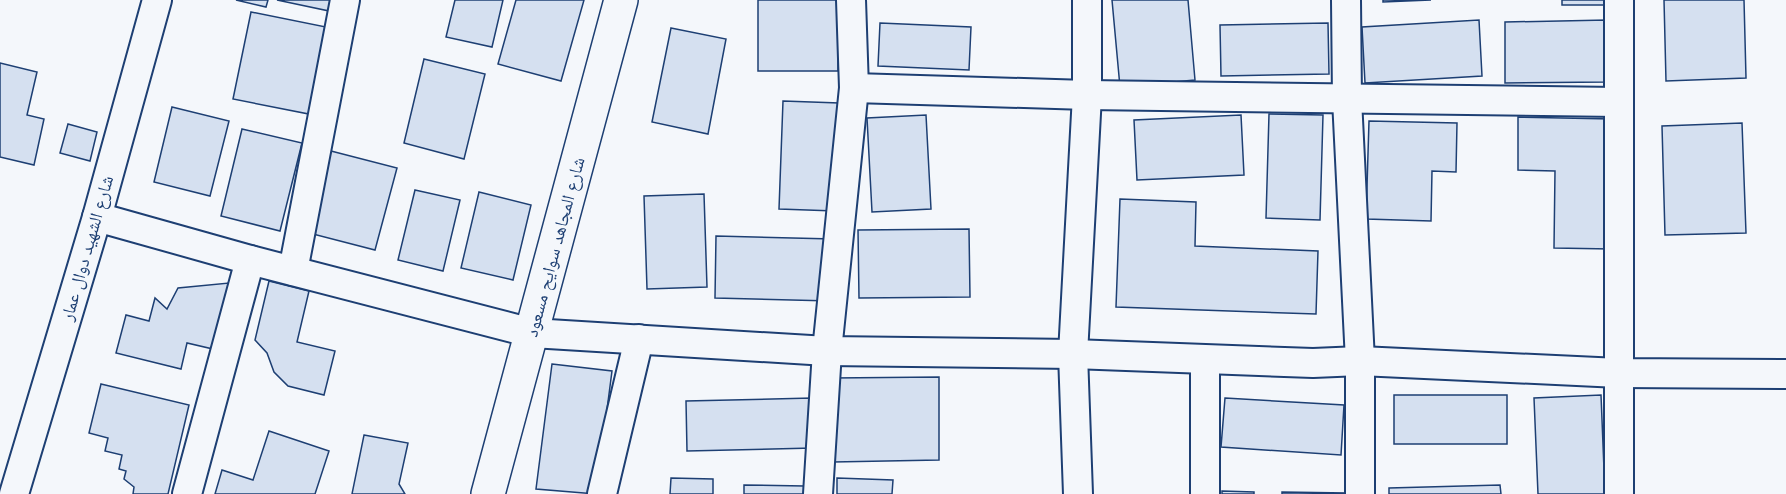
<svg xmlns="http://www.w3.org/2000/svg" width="1786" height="494" font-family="Helvetica,'Noto Naskh Arabic',sans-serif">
	<rect width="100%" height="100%" fill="#f4f7fb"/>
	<g fill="#d5e0f0" stroke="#1d3f73" stroke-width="1.5">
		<path d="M236,0H268L266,7Z"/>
		<path d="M277,0H337L334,12Z"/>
		<path d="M455,0H503L492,47L446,37Z"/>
		<path d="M516,0H584L561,81L498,64Z"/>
		<rect x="758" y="0" width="80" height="71"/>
		<path d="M1112,0H1188L1195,80L1120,87Z"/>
		<path d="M1383,0H1431L1383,2Z"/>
		<rect x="1562" y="0" width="52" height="5"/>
		<path d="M1664,0H1744L1746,78L1666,81Z"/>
		<path d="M251,12L331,28L314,115L233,99Z"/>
		<path d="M1479,20L1482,76L1365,83L1362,27Z"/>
		<path d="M1607,20V82L1505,83V22Z"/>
		<path d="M880,23L971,27L969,70L878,66Z"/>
		<path d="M1328,23L1329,74L1221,76L1220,25Z"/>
		<path d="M671,28L726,39L708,134L652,122Z"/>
		<path d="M424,59L485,74L464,159L404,143Z"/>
		<path d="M0,63L37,72L27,115L44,119L34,165L0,157Z"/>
		<path d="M783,101L839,103L835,211L779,209Z"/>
		<path d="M172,107L229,121L210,196L154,182Z"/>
		<path d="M1269,114L1323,115L1320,220L1266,218Z"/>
		<path d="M926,115L931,209L872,212L867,118Z"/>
		<path d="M1241,115L1244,175L1137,180L1134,120Z"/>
		<path d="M1518,117L1612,119L1611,249L1554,248L1555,171L1518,170Z"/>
		<path d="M1369,121L1457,123L1456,172L1432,171L1431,221L1366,219Z"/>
		<path d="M1742,123L1746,233L1665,235L1662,126Z"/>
		<path d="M68,124L97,132L90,161L60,153Z"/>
		<path d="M242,129L302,143L280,231L221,216Z"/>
		<path d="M331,151L397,168L375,250L309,233Z"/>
		<path d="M415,190L460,200L443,271L398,260Z"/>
		<path d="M479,192L531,205L513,280L461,268Z"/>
		<path d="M704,194L707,287L647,289L644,196Z"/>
		<path d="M1120,199L1196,202L1195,246L1318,251L1316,314L1116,307Z"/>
		<path d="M969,229L970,297L859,298L858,230Z"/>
		<path d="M716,236L833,239L831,301L715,298Z"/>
		<path d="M269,281L309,291L297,342L335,351L324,395L288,386L274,372L267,353L255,340Z"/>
		<path d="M229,283L213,349L187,343L181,369L116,353L126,315L149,321L155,298L167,309L178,288Z"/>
		<path d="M552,364L612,371L596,494L536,489Z"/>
		<path d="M939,377V460L833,462L832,378Z"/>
		<path d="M101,384L189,405L168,494H133L134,487L124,479L126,471L119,469L122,455L105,451L108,438L89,433Z"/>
		<rect x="1394" y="395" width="113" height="49"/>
		<path d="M1601,395L1605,494H1538L1534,398Z"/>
		<path d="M812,398L813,448L687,451L686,401Z"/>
		<path d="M1225,398L1344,405L1341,455L1221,447Z"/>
		<path d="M269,431L329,451L315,494H215L222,470L253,480Z"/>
		<path d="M364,435L408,443L399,484L405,494H352Z"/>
		<path d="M671,478L713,479V494H670Z"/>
		<path d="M837,478L893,480L892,494H837Z"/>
		<path d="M744,485L804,486V494H744Z"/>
		<path d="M1500,485L1501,494H1389V488Z"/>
		<path d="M1222,491L1254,492V494H1222Z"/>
		<path d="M1282,492L1347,493V494H1282Z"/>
	</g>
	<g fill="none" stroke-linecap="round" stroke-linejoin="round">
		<defs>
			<g id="minor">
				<path d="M1346,0L1347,99L1360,361V494"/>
				<path d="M854,88L1087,95L1618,102"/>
				<path d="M97,217L250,260L532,333L827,351L1073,354L1313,363L1360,361L1619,373L1786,374"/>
				<path d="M293,271L345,0"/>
				<path d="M1205,360V494"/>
				<path d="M14,494L97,217L157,0"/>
				<path d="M187,494L250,260"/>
				<path d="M602,494L639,339"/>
				<path d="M818,494L827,351L854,88L851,0"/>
				<path d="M1078,494L1073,354L1087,95V0"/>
				<path d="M1619,494V0"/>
			</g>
			<path id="tertiary" d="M488,494L621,0"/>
		</defs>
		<use href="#minor" stroke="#1d3f73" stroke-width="32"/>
		<use href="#tertiary" stroke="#1d3f73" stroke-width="36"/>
		<use href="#minor" stroke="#f4f7fb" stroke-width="28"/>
		<use href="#tertiary" stroke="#f4f7fb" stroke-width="33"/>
	</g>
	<g text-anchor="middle" stroke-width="4.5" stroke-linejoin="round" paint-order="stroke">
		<g font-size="18" fill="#1d3f73" stroke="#f4f7fb">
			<text transform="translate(555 247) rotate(-75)" y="6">شارع المجاهد سوايح مسعود</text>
			<text transform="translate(87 248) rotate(-74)" y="6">شارع الشهيد دوال عمار</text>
		</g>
	</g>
</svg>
